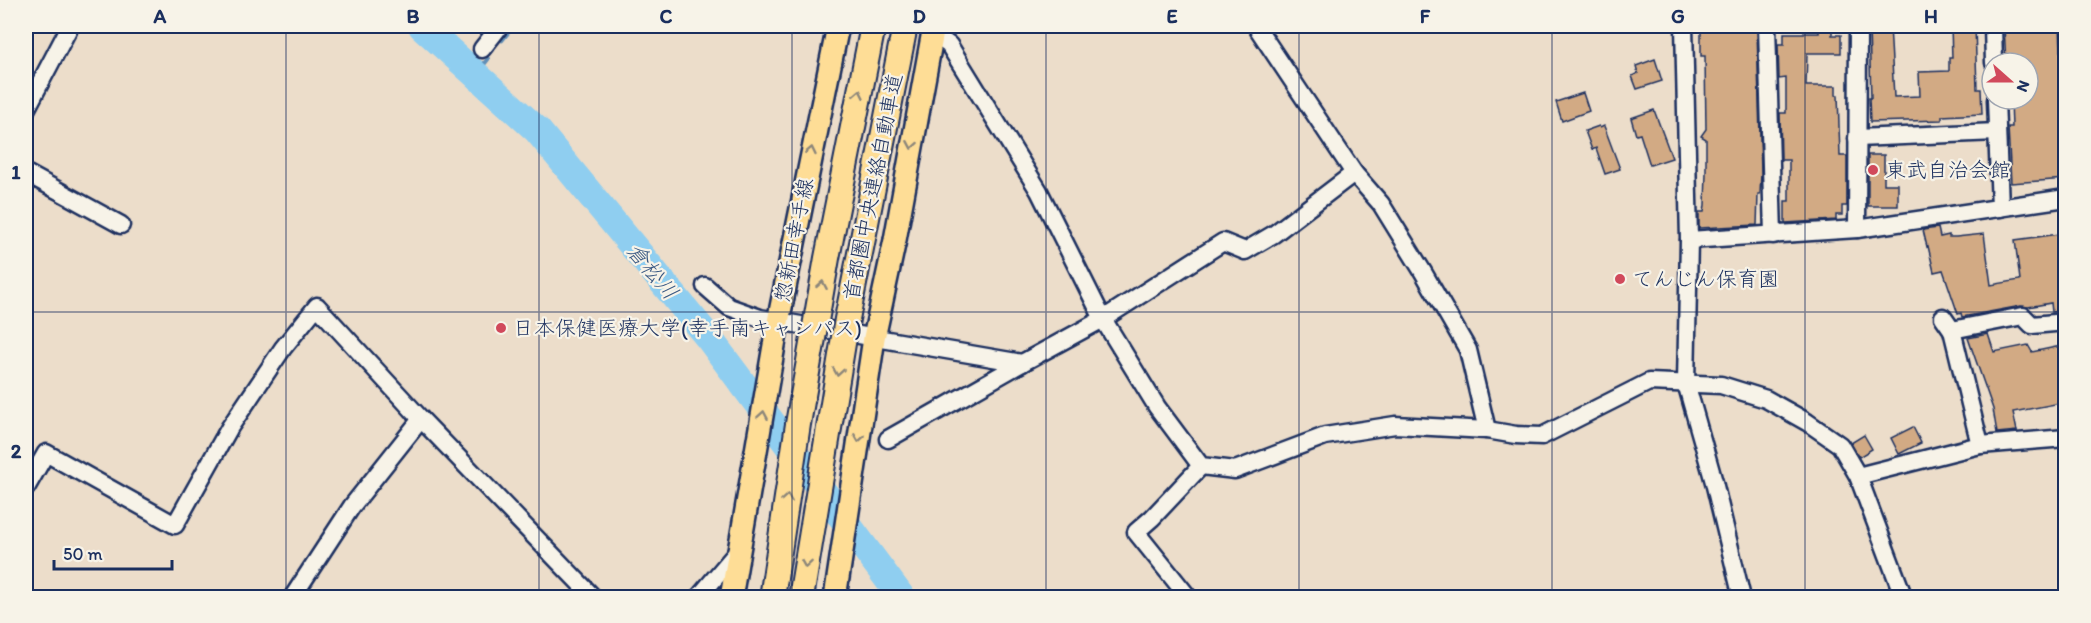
<svg xmlns="http://www.w3.org/2000/svg" width="2091" height="623" font-family="Itim,'Klee One',sans-serif">
	<rect width="100%" height="100%" fill="#ecddca"/>
	<filter id="ink" filterUnits="userSpaceOnUse"><feTurbulence type="fractalNoise" baseFrequency=".0167" numOctaves="2"/><feDisplacementMap in="SourceGraphic" scale="12" xChannelSelector="R" yChannelSelector="G"/><feConvolveMatrix kernelMatrix="1 2 1 2 8 2 1 2 1" color-interpolation-filters="sRGB"/></filter>
	<g filter="url(#ink)">
		<g fill="none" stroke-linecap="round" stroke-linejoin="round">
			<g stroke="#618eb6" stroke-width="4.5">
				<path d="M502,40L513,26"/>
				<path d="M476,74L488,59"/>
			</g>
			<path stroke="#8fcef0" stroke-width="28" d="M422,26L537,130L708,337L902,598"/>
		</g>
		<g fill="#d2aa84" stroke="#1b2f5e" stroke-width="1.5">
			<path d="M1869,26H1890L1894,97L1920,96L1919,72L1949,71V58H1952L1951,26H1975L1977,89H1981L1982,114L1942,116V120L1870,122L1869,98H1871Z"/>
			<path d="M2004,26H2060L2066,179L2011,183L2008,127H2012L2011,99H2028V63H2006Z"/>
			<path d="M1819,28H1832V35H1841V53H1807L1806,86H1836V95H1838L1840,156H1847V206H1842V215H1836V220L1785,223V201H1789V160H1781L1780,113H1786V78L1779,79L1778,44H1784V33H1819Z"/>
			<path d="M1708,29L1757,30L1761,173L1760,194H1758L1757,225L1699,228V212H1704L1705,205L1706,173V139L1701,136L1706,129L1705,56H1701V30Z"/>
			<path d="M1655,59L1662,81L1637,89L1632,76L1638,73L1636,66Z"/>
			<path d="M1583,93L1589,111L1562,121L1556,102Z"/>
			<path d="M1654,110L1672,158L1650,165L1640,134L1636,135L1631,118Z"/>
			<path d="M1599,126L1600,128L1604,126L1620,169L1605,174L1596,148L1592,150L1585,131Z"/>
			<path d="M1868,155H1884V184H1898V206H1868Z"/>
			<path d="M1938,228L1940,237L1949,235V237H1956L1984,234L1991,285L2020,280L2015,240L2066,233V310L2052,312L2051,303L2028,307L2021,306L1962,317L1961,313L1958,314L1943,270L1934,272L1928,246L1927,247L1923,230Z"/>
			<path d="M1988,334L1994,352L2028,345L2032,352L2066,345V402L2013,412L2017,431L1997,433L1993,409L1968,338Z"/>
			<path d="M1913,427L1921,443L1899,454L1891,438Z"/>
			<path d="M1864,435L1872,449L1859,457L1851,443Z"/>
		</g>
		<g fill="none" stroke-linecap="round" stroke-linejoin="round">
			<defs>
				<g id="minor">
					<path d="M1256,26L1354,173L1381,204L1423,272L1468,350L1487,430"/>
					<path d="M1684,26L1689,240L1686,383L1714,482L1742,598"/>
					<path d="M1767,26L1773,235"/>
					<path d="M1993,26L1994,63"/>
					<path d="M932,33L949,45L1039,191L1103,319L1157,407L1201,466L1235,470L1325,436L1395,425L1487,430L1516,435L1542,436L1649,382L1721,385L1766,399L1807,422L1840,445L1858,476L1904,598"/>
					<path d="M482,49L500,26"/>
					<path d="M1996,99L2000,208"/>
					<path d="M26,110L70,26"/>
					<path d="M1857,138L1997,132"/>
					<path d="M26,173L121,225"/>
					<path d="M1857,229L1858,26"/>
					<path d="M1689,240L1857,229L2066,198"/>
					<path d="M705,286L729,307L760,318L1022,363L1103,319L1223,242L1245,251L1274,234L1354,173"/>
					<path d="M1943,317L1952,330L1980,445"/>
					<path d="M1952,330L2023,316L2032,325L2066,322"/>
					<path d="M888,439L1022,363"/>
					<path d="M1858,476L1980,445L2066,438"/>
					<path d="M26,488L46,453L175,525L230,427L283,348L317,306L421,419"/>
					<path d="M292,598L352,506L421,419L594,598"/>
					<path d="M698,598L738,551"/>
					<path d="M1189,598L1136,532L1152,518L1201,466"/>
				</g>
				<g id="major">
					<path d="M731,598L778,322L838,26"/>
					<path d="M835,598L874,338L895,240L934,26"/>
				</g>
			</defs>
			<use href="#minor" stroke="#1b2f5e" stroke-width="21"/>
			<use href="#major" stroke="#1b2f5e" stroke-width="26"/>
			<use href="#minor" stroke="#f7f3e8" stroke-width="16"/>
			<use href="#major" stroke="#fedd96" stroke-width="21"/>
			<defs>
				<g id="highway-bridge">
					<path d="M772,598L798,424L827,258L873,26"/>
					<path d="M801,598L847,319L905,26"/>
				</g>
			</defs>
			<use href="#highway-bridge" stroke="#1b2f5e" stroke-width="28" stroke-linecap="butt"/>
			<use href="#highway-bridge" stroke="#fedd96" stroke-width="24"/>
		</g>
		<defs><path id="oneway-chevron" d="M-2-3.5L2.5 0L-2 3.5" fill="none" stroke-width="1.6" stroke-linecap="round" stroke-linejoin="round" transform="scale(1.5)"/></defs>
		<g stroke="#8c867a">
			<use href="#oneway-chevron" transform="translate(859 94) rotate(-79)"/>
			<use href="#oneway-chevron" transform="translate(912 145) rotate(100)"/>
			<use href="#oneway-chevron" transform="translate(811 151) rotate(-78)"/>
			<use href="#oneway-chevron" transform="translate(822 285) rotate(-80)"/>
			<use href="#oneway-chevron" transform="translate(838 372) rotate(99)"/>
			<use href="#oneway-chevron" transform="translate(763 415) rotate(-80)"/>
			<use href="#oneway-chevron" transform="translate(859 438) rotate(99)"/>
			<use href="#oneway-chevron" transform="translate(787 498) rotate(-81)"/>
			<use href="#oneway-chevron" transform="translate(806 564) rotate(99)"/>
		</g>
	</g>
	<path fill="none" stroke="#1b2f5e" stroke-width="1.5" stroke-opacity="0.55" d="M286,26V598M539,26V598M792,26V598M1046,26V598M1299,26V598M1552,26V598M1805,26V598M26,312H2066"/>
	<g fill="#d1495b" stroke="#f7f3e8" stroke-width="2">
		<circle cx="1873" cy="170" r="6"/>
		<circle cx="1620" cy="279" r="6"/>
		<circle cx="501" cy="328" r="6"/>
	</g>
	<g text-anchor="middle" stroke-width="4.5" stroke-linejoin="round" paint-order="stroke">
		<g font-size="21" fill="#1b2f5e" stroke="#f7f3e8" text-anchor="start">
			<text x="1885" y="177">東武自治会館</text>
			<text x="1632" y="286">てんじん保育園</text>
			<text x="513" y="335">日本保健医療大学(幸手南キャンパス)</text>
		</g>
		<g font-size="21" fill="#1b2f5e" stroke="#f7f3e8">
			<text transform="translate(873 187) rotate(-79)" y="7">首都圏中央連絡自動車道</text>
			<text transform="translate(794 240) rotate(-79)" y="7">惣新田幸手線</text>
		</g>
		<g font-size="22" font-style="italic" fill="#385782" stroke="#f7f3e8">
			<text transform="translate(653 271) rotate(50)" y="8">倉松川</text>
		</g>
	</g>
	<rect width="2091" height="623" fill="none" stroke="#f7f3e8" stroke-width="66"/>
	<g transform="translate(2010 81) rotate(111)"><circle r="28" fill="#f7f3e8" stroke="#9fa5b1" stroke-width="1.5"/>
	<path d="M0-4.5L10 22L0 15L-10 22Z" fill="#d1495b"/>
	<text y="-9" font-size="16" font-weight="bold" text-anchor="middle" fill="#1b2f5e">N</text>
	</g>
	<path d="M54 560v9h118v-9" fill="none" stroke="#1b2f5e" stroke-width="3"/>
	<text x="63" y="560" font-size="18" fill="#1b2f5e" stroke="#f7f3e8" stroke-width="4.5" paint-order="stroke">50 m</text>
	<rect x="33" y="33" width="2025" height="557" fill="none" stroke="#1b2f5e" stroke-width="2"/>
	<g font-size="20" text-anchor="middle" font-weight="bold" fill="#1b2f5e">
		<text x="160" y="23">A</text>
		<text x="413" y="23">B</text>
		<text x="666" y="23">C</text>
		<text x="919" y="23">D</text>
		<text x="1172" y="23">E</text>
		<text x="1425" y="23">F</text>
		<text x="1678" y="23">G</text>
		<text x="1931" y="23">H</text>
		<text x="16" y="179">1</text>
		<text x="16" y="458">2</text>
	</g>
</svg>
